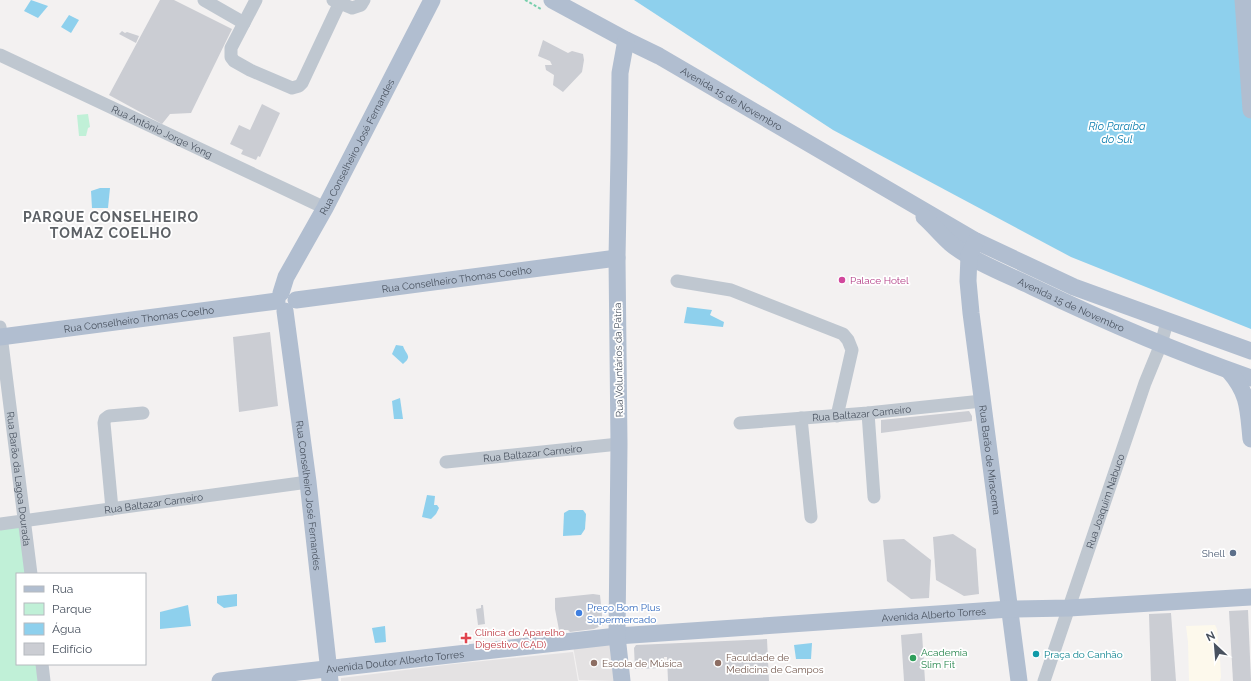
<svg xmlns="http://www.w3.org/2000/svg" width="1251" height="681" font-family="Raleway,sans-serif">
	<rect width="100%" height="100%" fill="#f3f1f1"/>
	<path fill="#fdf9ec" d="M1215,625L1217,629L1220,658L1221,677L1220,681H1189L1188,642L1186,626Z"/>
	<g fill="#e4e2e3">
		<path d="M610,641L614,681L579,680L573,646Z"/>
		<path d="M573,652L578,681H341V678L453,664Z"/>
	</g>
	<g fill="#c0f0d7">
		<path d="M88,114L90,127L88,128L86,136H79L77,115Z"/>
		<path d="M20,527L26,574H17V664H36L38,681H0V529Z"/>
	</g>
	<g fill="#8ed0ed">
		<path d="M31,0L48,6L38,18L24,11Z"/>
		<path d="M634,0H1251V329L1071,257L833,130Z"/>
		<path d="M69,15L79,20L71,33L61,27Z"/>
		<path d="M100,188H110L108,208H92L91,191Z"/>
		<path d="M687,307L712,310L710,315L724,322L723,327L684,323Z"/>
		<path d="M396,345L403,346C406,355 413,356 403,364L392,354Z"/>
		<path d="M400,398L403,419H394L392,401Z"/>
		<path d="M427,495L435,496L434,505H437L439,508L436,514L431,519L422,517Z"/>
		<path d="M569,510H583L586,514L585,529L581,535L563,536L564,513Z"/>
		<path d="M237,594V606L224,608L217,603V596Z"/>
		<path d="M188,605L191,626L160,629V612Z"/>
		<path d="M385,626L386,642L375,643L372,628Z"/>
		<path d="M812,643L811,659H796L794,645Z"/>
	</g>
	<g fill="#cbcdd3">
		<path d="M160,0H174L232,29L191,113L170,114L162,124L109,95Z"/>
		<path d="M122,31L125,33L127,32L139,36L136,43L119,34Z"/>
		<path d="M543,40L568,53L572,51L583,54L584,60L582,72L563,92L553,85L554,75L546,70L545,65H552L550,61L538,56Z"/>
		<path d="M262,104L280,113L260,157L258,156L256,160L241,154L243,150L230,144L239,125L250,130Z"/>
		<path d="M270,332L278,406L239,412L233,337Z"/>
		<path d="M969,411L972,416V421L881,433V420Z"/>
		<path d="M953,534L976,549L979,594L964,596L936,580L933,537Z"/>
		<path d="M904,539L931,560L929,598L911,599L887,581L883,540Z"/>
		<path d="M593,594L600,595L603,625L594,629L570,632L568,630H559L555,609V598Z"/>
		<path d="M481,605H483L485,624L478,625L476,609L481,608Z"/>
		<path d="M1248,610L1251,681H1233L1229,611Z"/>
		<path d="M1171,613L1176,681H1151L1149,614Z"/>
		<path d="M922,633L925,681H904L901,635Z"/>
		<path d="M767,639L769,681H668L667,657H664L665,668L635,669L634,648L636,645Z"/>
	</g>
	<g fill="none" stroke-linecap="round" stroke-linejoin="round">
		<path stroke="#78cfac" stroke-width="2" stroke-dasharray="3 2" stroke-linecap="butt" d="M525,0L541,9"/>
		<g stroke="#bfc7d0" stroke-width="13">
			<path d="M204,0L244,23"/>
			<path d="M256,0L231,48V57L234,61L250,70L292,88L299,86L302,83L341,0"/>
			<path d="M333,0L352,8L361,5L364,0"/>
			<path id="s1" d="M0,55L325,208"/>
			<path d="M677,281L731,290L843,334L848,340L852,350L837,416"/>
			<path id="s2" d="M0,327L31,574"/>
			<path d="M868,413L874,497"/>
			<path d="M801,418L811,517"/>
			<path id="s3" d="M740,423L868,413L982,401"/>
			<path id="s4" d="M446,462L619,444"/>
			<path d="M112,509L104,423L105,419L109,416L143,413"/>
			<path id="s5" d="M0,524L308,482"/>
			<path d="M42,664L44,681"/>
			<path id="s6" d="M1044,681L1145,383L1161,344L1167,322"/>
		</g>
		<g stroke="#b1bed0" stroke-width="17">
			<path id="s7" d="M552,0L626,40L659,56L976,241L1074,287L1251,351"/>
			<path d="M1243,0L1251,110"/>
			<path id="s8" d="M924,217C933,225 941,235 950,243C970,260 1008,275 1033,287C1104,321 1176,352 1251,378"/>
			<path id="s9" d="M976,241L969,255L968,281L971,313L1019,681"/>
			<path id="s10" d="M281,293L286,277L325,208L432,0"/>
			<path id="s11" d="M296,300L617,258"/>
			<path id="s12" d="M285,311L308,482L330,681"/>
			<path id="s13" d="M0,337L277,301"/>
			<path d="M1229,371C1249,394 1248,409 1251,439"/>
			<path id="s14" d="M220,681L617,636L1010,609L1069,608L1251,597"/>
			<path d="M622,681L617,636L619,444L617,258L619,155L620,73L626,40"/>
		</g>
	</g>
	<circle fill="#d1479c" stroke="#fff" stroke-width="1.5" cx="842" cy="280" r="4"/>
	<circle fill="#5c6f8a" stroke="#fff" stroke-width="1.5" cx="1233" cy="553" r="4"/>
	<circle fill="#3f7fe0" stroke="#fff" stroke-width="1.5" cx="579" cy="613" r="4"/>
	<path fill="#e0444e" stroke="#fff" stroke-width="1.5" d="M464 632h4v4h4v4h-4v4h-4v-4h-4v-4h4z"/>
	<circle fill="#0f9aa8" stroke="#fff" stroke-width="1.5" cx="1036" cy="654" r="4"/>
	<circle fill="#2e9e5b" stroke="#fff" stroke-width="1.5" cx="913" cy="658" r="4"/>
	<g fill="#8d6e63" stroke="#fff" stroke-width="1.5">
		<circle cx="594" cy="663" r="4"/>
		<circle cx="718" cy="663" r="4"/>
	</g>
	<g text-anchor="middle" stroke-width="3.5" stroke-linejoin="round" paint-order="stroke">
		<g font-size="10" fill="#49525f" stroke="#fff">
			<text dy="4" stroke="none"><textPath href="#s7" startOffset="205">Avenida 15 de Novembro</textPath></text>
			<text dy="4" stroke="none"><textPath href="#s1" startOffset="179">Rua Antônio Jorge Yong</textPath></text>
			<text dy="4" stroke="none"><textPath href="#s10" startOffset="165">Rua Conselheiro José Fernandes</textPath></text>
			<text dy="4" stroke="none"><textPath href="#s11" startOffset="162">Rua Conselheiro Thomas Coelho</textPath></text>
			<text dy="4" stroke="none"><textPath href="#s8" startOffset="173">Avenida 15 de Novembro</textPath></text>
			<text dy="4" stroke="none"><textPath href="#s13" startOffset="140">Rua Conselheiro Thomas Coelho</textPath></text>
			<text transform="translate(618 360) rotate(-91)" y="4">Rua Voluntários da Pátria</text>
			<text dy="4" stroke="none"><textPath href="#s3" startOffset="122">Rua Baltazar Carneiro</textPath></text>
			<text dy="4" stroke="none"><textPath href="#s4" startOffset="87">Rua Baltazar Carneiro</textPath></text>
			<text dy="4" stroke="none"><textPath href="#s9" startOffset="222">Rua Barão de Miracema</textPath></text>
			<text dy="4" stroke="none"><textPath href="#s2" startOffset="153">Rua Barão da Lagoa Dourada</textPath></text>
			<text dy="4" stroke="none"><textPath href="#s12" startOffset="186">Rua Conselheiro José Fernandes</textPath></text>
			<text dy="4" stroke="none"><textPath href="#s6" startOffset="190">Rua Joaquim Nabuco</textPath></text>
			<text dy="4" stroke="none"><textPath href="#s5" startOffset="155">Rua Baltazar Carneiro</textPath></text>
			<text dy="4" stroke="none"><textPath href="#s14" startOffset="717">Avenida Alberto Torres</textPath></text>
			<text dy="4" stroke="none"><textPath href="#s14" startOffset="176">Avenida Doutor Alberto Torres</textPath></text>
		</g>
		<g font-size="10" fill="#b23c85" stroke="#fff" text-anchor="start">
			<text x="850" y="284">Palace Hotel</text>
		</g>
		<g font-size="10" fill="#4e5e75" stroke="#fff" text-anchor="end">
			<text x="1225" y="557">Shell</text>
		</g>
		<g font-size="10" fill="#366cbe" stroke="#fff" text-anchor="start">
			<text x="587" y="611">Preço Bom Plus<tspan x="587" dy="12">Supermercado</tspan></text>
		</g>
		<g font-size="10" fill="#be3a42" stroke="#fff" text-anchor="start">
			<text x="475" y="636">Clínica do Aparelho<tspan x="475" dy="12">Digestivo (CAD)</tspan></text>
		</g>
		<g font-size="10" fill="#27864d" stroke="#fff" text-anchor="start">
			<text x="921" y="656">Academia<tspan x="921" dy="12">Slim Fit</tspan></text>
		</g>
		<g font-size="10" fill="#0d838f" stroke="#fff" text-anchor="start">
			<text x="1044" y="658">Praça do Canhão</text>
		</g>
		<g font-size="10" fill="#785e54" stroke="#fff" text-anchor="start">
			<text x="726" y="661">Faculdade de<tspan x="726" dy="12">Medicina de Campos</tspan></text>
			<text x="602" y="667">Escola de Música</text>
		</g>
		<g font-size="11" font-style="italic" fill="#0c7eaf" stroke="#fff">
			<text x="1117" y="130">Rio Paraíba<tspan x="1117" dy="13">do Sul</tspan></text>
		</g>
		<g font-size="14" font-weight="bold" letter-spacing="1" fill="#5d6166" stroke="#fff">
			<text x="111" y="222">PARQUE CONSELHEIRO<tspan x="111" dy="16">TOMAZ COELHO</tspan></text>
		</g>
	</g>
	<rect x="16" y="573" width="130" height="92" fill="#ffffff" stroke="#b6babf"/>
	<rect x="24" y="586" width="20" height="6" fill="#b1bed0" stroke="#b6babf"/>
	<text x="52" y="593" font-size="12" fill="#49525f">Rua</text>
	<rect x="24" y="603" width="20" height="12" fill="#c0f0d7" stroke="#b6babf"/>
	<text x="52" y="613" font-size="12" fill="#49525f">Parque</text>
	<rect x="24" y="623" width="20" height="12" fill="#8ed0ed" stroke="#b6babf"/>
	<text x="52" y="633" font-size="12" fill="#49525f">Água</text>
	<rect x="24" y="643" width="20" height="12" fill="#cbcdd3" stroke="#b6babf"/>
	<text x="52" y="653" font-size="12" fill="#49525f">Edifício</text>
	<g transform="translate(1215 645) rotate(334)" stroke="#ffffff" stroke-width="3" paint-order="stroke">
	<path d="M0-3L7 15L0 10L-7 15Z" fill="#49525f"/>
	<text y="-6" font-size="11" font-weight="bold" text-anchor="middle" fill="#49525f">N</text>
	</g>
</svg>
